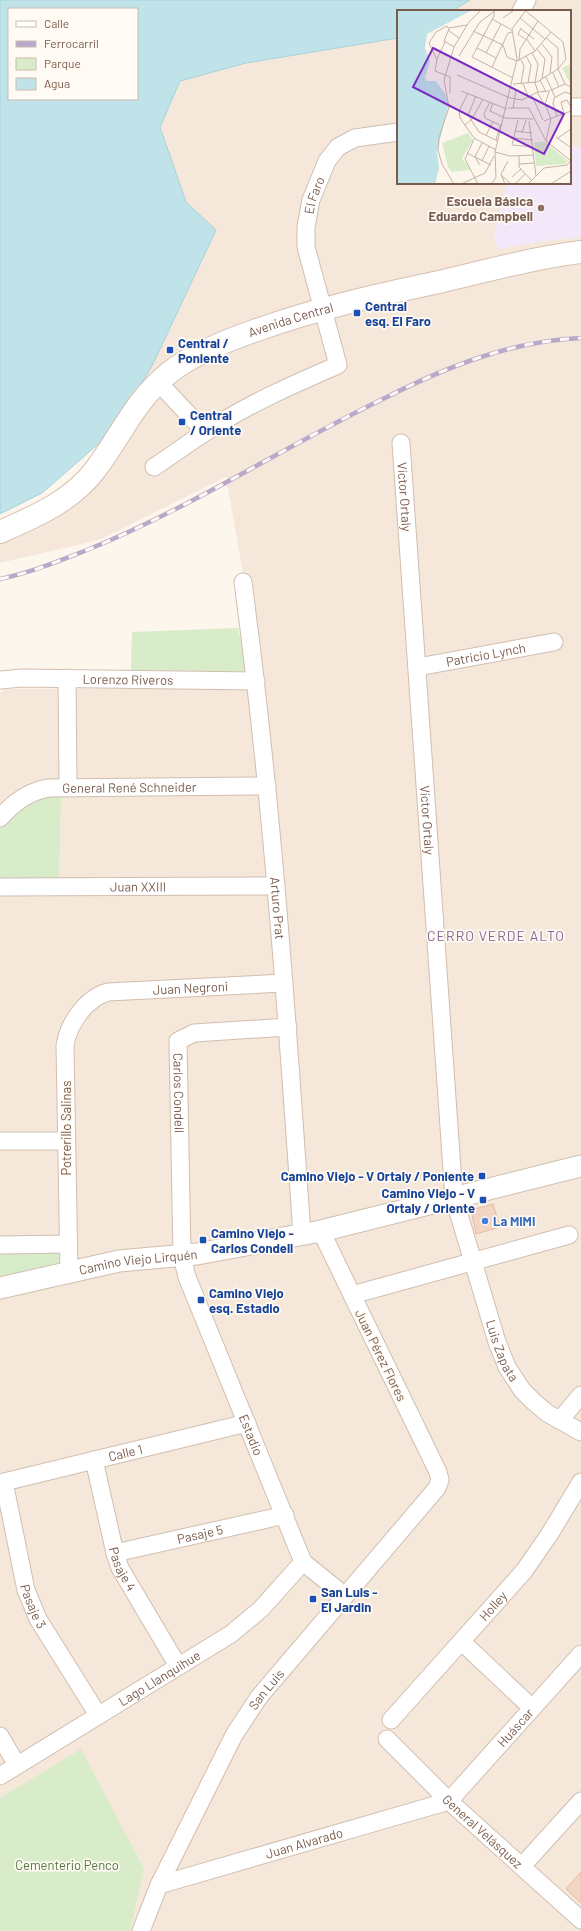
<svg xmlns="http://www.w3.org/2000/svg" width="581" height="1931" font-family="Barlow,sans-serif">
	<rect width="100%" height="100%" fill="#fdf6ec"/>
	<path fill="#f5e8da" d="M470,0H581V1931H0V693L5,689L263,688L226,477L99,540L0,563V539L96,480L112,432L216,231L186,202L160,127L180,81L246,63L398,38V183H570V11H452Z"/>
	<path fill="#f3e8fa" d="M570,145L581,147V237L551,240L498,249L494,234L507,183H570Z"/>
	<g fill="#d8ecc9">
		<path d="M238,628L248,672L131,670L132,632Z"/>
		<path d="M61,793L59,883L0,882V825L21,802Z"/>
		<path d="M61,1248L62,1262L0,1277V1252Z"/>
		<path d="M81,1749L144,1869L130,1931H0V1798Z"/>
	</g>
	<path fill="#bfe3e8" stroke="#a5d3da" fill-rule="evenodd" d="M0,0H470L452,11H398V38L246,63L180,81L160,127L186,202L216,230L153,364L112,432L42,493L0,514ZM9,9H137V99H9Z"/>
	<g fill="#f3d5c3" stroke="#e6bba3">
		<path d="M493,1204L500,1227L476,1234L472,1214L475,1209Z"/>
		<path d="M581,1872V1903L566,1889Z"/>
	</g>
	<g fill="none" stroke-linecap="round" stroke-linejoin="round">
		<defs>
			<g id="minor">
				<path d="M521,11L527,0"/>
				<path d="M570,107H581"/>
				<path d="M158,382L205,432"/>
				<path id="s1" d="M401,443L454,1198L497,1342L507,1367L522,1390L534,1402L547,1413L581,1432"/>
				<path id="s2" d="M154,467C171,456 187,444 204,433C246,405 292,385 338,365L306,247V227L311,200L327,161L338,147L355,138L398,132"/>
				<path id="s3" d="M243,582C272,799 287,1016 302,1235"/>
				<path id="s4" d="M418,667L554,642"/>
				<path d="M67,678L68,787"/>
				<path id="s5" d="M0,680L22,678L256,681"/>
				<path id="s6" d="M0,818C13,803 29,791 49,788L267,786"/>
				<path id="s7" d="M0,887L276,886"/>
				<path id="s8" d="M288,1027L194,1033L178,1041L182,1256L187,1277L303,1562L345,1596"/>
				<path d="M0,1141H66"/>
				<path d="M0,1245L67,1244"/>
				<path id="s9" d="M69,1272L65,1046C68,1024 86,998 108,992L284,983"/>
				<path d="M352,1295L569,1235"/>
				<path d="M560,1420L581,1395"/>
				<path id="s10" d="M94,1460L115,1553L120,1568L178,1666"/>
				<path id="s11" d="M4,1482L26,1590L38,1619L98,1715"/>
				<path id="s12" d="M0,1483L247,1423"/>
				<path id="s13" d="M115,1553L285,1515"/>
				<path d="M462,1642L532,1708"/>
				<path id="s14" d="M391,1720L524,1571L549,1535L581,1482"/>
				<path d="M0,1736L17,1765"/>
				<path id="s15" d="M387,1739L449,1801L581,1920"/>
				<path id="s16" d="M0,1776L231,1634L261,1609L303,1562"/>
				<path id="s17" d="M449,1801L581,1654"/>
				<path d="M522,1866L581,1801"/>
				<path id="s18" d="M159,1885L449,1801"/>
				<path id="s19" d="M141,1931L159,1885L234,1735L259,1697L437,1488L440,1480L438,1472L321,1231"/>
			</g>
			<g id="tertiary">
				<path id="s20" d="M0,1288L119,1261L197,1254L321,1231L581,1166"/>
			</g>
			<g id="secondary">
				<path id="s21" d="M0,532C34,517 72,501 95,470C122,435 133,402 170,372C195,353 225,341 254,331C315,309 377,295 439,282C486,271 533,258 581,252"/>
			</g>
		</defs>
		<use href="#minor" stroke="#d1beb0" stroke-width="19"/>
		<use href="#tertiary" stroke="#d1beb0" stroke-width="23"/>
		<use href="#secondary" stroke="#d6c0b0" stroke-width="24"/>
		<use href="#minor" stroke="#fff" stroke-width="17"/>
		<use href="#tertiary" stroke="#fff" stroke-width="21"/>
		<use href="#secondary" stroke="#fff" stroke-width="22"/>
		<defs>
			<path id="rail" d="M0,579C30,573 59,561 87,550C191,508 285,446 385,398C446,367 511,341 581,338"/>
		</defs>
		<use href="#rail" stroke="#b9a8c9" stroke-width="4.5"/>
		<use href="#rail" stroke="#fffaf3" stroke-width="3" stroke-dasharray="9" stroke-linecap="butt"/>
	</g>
	<circle fill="#8d6e63" stroke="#fffaf3" stroke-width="1.5" cx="541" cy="208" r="4"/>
	<g fill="#1a4fb4" stroke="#fffaf3" stroke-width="1.5">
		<rect x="353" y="309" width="8" height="8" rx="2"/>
		<rect x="166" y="346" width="8" height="8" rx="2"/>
		<rect x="178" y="418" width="8" height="8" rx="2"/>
		<rect x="478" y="1172" width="8" height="8" rx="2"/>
		<rect x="479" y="1196" width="8" height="8" rx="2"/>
		<rect x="199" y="1236" width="8" height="8" rx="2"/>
		<rect x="197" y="1296" width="8" height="8" rx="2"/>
		<rect x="309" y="1595" width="8" height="8" rx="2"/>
	</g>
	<circle fill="#3f7fe0" stroke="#fffaf3" stroke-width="1.5" cx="485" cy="1221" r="4"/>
	<g text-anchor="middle" stroke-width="3.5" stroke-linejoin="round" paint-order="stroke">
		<g font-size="13" fill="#7a5c4d" stroke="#fffaf3">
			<text dy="5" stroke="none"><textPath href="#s2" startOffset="386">El Faro</textPath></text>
			<text dy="5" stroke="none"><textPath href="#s21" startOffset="371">Avenida Central</textPath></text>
			<text dy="5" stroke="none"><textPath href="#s1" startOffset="54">Víctor Ortaly</textPath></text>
			<text dy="5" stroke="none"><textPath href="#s4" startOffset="69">Patricio Lynch</textPath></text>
			<text dy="5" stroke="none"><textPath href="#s5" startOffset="128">Lorenzo Riveros</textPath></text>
			<text dy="5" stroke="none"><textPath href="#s6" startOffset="139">General René Schneider</textPath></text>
			<text dy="5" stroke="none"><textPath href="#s1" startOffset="378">Víctor Ortaly</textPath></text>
			<text dy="5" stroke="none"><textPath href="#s7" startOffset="138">Juan XXIII</textPath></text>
			<text dy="5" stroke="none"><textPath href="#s3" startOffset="328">Arturo Prat</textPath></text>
			<text dy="5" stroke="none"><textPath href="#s9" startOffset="381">Juan Negroni</textPath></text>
			<text dy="5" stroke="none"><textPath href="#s8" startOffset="164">Carlos Condell</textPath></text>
			<text transform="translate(66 1128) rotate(-90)" y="5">Potrerillo Salinas</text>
			<text dy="5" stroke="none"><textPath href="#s20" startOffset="141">Camino Viejo Lirquén</textPath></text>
			<text dy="5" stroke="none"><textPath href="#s1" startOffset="917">Luis Zapata</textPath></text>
			<text transform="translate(381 1355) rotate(64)" y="5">Juan Pérez Flores</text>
			<text dy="5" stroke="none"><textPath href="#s8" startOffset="519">Estadio</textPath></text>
			<text dy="5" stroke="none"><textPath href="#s12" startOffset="129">Calle 1</textPath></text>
			<text dy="5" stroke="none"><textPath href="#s13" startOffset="87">Pasaje 5</textPath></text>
			<text dy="5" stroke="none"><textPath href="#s10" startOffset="113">Pasaje 4</textPath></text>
			<text dy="5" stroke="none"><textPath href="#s11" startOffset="128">Pasaje 3</textPath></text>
			<text dy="5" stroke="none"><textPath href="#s14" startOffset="153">Holley</textPath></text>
			<text dy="5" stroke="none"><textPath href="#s16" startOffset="187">Lago Llanquihue</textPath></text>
			<text dy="5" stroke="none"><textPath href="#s19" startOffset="273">San Luis</textPath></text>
			<text dy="5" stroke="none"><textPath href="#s17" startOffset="99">Huáscar</textPath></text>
			<text dy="5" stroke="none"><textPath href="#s15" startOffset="133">General Velásquez</textPath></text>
			<text dy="5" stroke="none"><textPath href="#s18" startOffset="151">Juan Alvarado</textPath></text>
		</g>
		<g font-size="13" font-weight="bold" fill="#785e54" stroke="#fffaf3" text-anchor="end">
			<text x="533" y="206">Escuela Básica<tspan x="533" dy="15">Eduardo Campbell</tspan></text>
		</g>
		<g font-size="13" font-weight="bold" fill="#164399" stroke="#fffaf3" text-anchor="start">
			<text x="365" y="311">Central<tspan x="365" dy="15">esq. El Faro</tspan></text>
			<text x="178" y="348">Central /<tspan x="178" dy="15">Poniente</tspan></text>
			<text x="190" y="420">Central<tspan x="190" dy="15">/ Oriente</tspan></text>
			<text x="474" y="1181" text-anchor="end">Camino Viejo - V Ortaly / Poniente</text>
			<text x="475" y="1198" text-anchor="end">Camino Viejo - V<tspan x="475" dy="15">Ortaly / Oriente</tspan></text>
			<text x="211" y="1238">Camino Viejo -<tspan x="211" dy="15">Carlos Condell</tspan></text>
			<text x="209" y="1298">Camino Viejo<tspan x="209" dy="15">esq. Estadio</tspan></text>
			<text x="321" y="1597">San Luis -<tspan x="321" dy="15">El Jardin</tspan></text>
		</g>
		<g font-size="13" font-weight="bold" fill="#366cbe" stroke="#fffaf3" text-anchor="start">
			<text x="493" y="1226">La MIMI</text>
		</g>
		<g font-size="13" fill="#537a41" stroke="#fffaf3">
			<text x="67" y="1870">Cementerio Penco</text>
		</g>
		<g font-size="14" letter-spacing="1" fill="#846695" stroke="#fffaf3">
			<text x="496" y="941">CERRO VERDE ALTO</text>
		</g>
	</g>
	<g transform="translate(397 10)">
		<rect width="174" height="174" fill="#fdf6ec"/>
		<path d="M174,54V75L165,58ZM71,123L76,130L65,148L73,160L55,162L51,157L45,133ZM137,132H148L171,151L168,154L139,156Z" fill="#d8ecc9"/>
		<path d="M0,0H75L30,24L28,38L33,51L28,68L30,71H39L49,85L51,96L40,142L42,158L38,174H0Z" fill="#bfe3e8"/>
		<path fill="none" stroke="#c5b3a7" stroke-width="1" d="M97,1V6L75,47L116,68M106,8L117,0M123,8L148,29M95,9L115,20M52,18L70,15M124,18L121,24L128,29M124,19L137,29M51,20L62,28M76,21L106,35L110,47L120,51L138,41L154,22M129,28L138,41M149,28L161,38V59L168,74L174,77M145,34L155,47L153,64M80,38L99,48M140,39L148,49L145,69M89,43L104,14M135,43L141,54L138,73L141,82M62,46L83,12L99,0M129,46L134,55L131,73M40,49L48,32M124,50L127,56L124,74M122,51L123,39L141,11M95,57L111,23L115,22M156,63L162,77M60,65L113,88L125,90L141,82L152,81L168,74M149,67L158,87M143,70L149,82M116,74L140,72L161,59L169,49L166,32L129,1M126,74L132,88M64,81L110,99M140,82L147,94M152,82L148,94L154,109M53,83V67L38,61L40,50L32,33L39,22L50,16L52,19L47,31L57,37M71,83L62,101L63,108L77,128L99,140M79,86L71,105L82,122L101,131M135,86L146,110M93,92L87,104L88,108L105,116M96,93L93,101L108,108L136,109M111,98H132L149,131L174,151M116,98L119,81M167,104L164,92L170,90L174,97M160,106L156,94L157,88L168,82L174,84M132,111L139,166M147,111L174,101M68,115L75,109L86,89M118,121L135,123M125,123L129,110M89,125L96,112M159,127L174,138M117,128L136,130M161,128L174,119M77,129L68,149L81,174M99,130L103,116M149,131L154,109M115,135L121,110M115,135L136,137M98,142L113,146L137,145M70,143L94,155M122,146V157L134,170M85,151L92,136M122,154L138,153M83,155L78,147L85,133M104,165L114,174M115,167L124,159M57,174L45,154L41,140L42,128L52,97L47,70L57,37L72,12L84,0M64,174L88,163L97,146M94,174L99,168L98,142L120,49L115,19L129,0M108,174L104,164L111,151M118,174L128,164M131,174L147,158L170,155L174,150M154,174L174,161"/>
		<path fill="#7b2cbf" fill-opacity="0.15" stroke="#7b2cbf" stroke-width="2" d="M36,38L167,104L147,144L16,77Z"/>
		<rect width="174" height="174" fill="none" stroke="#7a5c4d" stroke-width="2"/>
	</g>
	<rect x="8" y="8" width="130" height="92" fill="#fffaf3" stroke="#cabbb1"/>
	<rect x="16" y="21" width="20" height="6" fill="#ffffff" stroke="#cabbb1"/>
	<text x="44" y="28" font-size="12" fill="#7a5c4d">Calle</text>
	<rect x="16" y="41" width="20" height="6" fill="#b9a8c9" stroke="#cabbb1"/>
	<text x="44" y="48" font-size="12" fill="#7a5c4d">Ferrocarril</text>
	<rect x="16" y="58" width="20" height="12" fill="#d8ecc9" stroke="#cabbb1"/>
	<text x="44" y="68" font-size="12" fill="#7a5c4d">Parque</text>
	<rect x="16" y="78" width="20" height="12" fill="#bfe3e8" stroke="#cabbb1"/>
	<text x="44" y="88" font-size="12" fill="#7a5c4d">Agua</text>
</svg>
